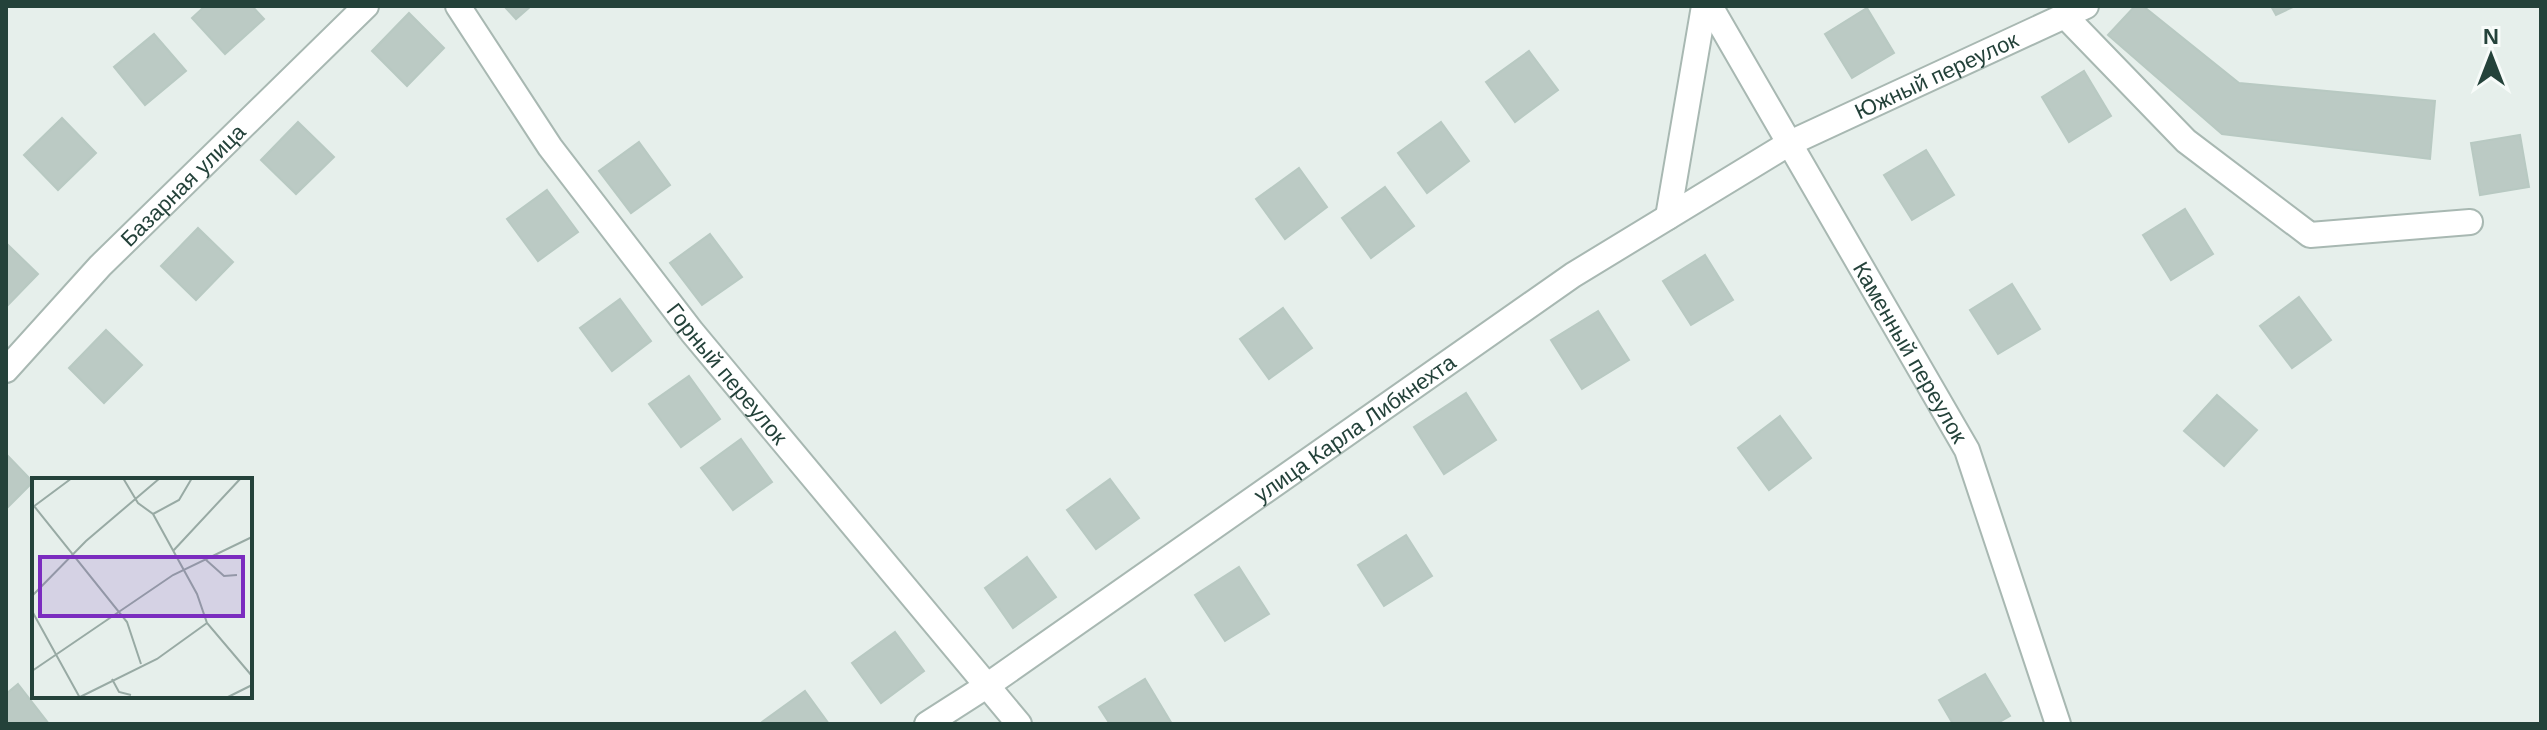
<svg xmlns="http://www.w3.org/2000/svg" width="2547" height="730" font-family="Arial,sans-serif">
	<rect width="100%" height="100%" fill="#e6efeb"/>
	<g fill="#bbcac4" stroke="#b8c9c2" stroke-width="2">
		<path d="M205,6H252L264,19L225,54L192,18Z"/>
		<path d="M504,6H531L516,19Z"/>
		<path d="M2135,6H2143L2239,83L2435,101L2430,159L2222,134L2108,35Z"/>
		<path d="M2271,6H2295L2276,15Z"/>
		<path d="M1867,8L1894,53L1852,78L1825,34Z"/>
		<path d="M409,13L444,48L407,86L372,51Z"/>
		<path d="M154,34L186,71L145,105L114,67Z"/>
		<path d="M1529,51L1558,90L1515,122L1486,82Z"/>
		<path d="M2084,71L2111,116L2069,142L2042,97Z"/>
		<path d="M62,118L96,153L58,190L24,155Z"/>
		<path d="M298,122L334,157L296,194L261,160Z"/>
		<path d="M1441,122L1469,161L1427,193L1398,153Z"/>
		<path d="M2520,135L2529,187L2480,195L2471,143Z"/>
		<path d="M639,142L670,185L631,213L599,171Z"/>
		<path d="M1926,150L1954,195L1912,220L1884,175Z"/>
		<path d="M1299,168L1327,207L1285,239L1256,199Z"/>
		<path d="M1385,187L1414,226L1371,258L1342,218Z"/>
		<path d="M547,190L578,232L538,261L507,219Z"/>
		<path d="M2185,209L2213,254L2171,280L2143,235Z"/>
		<path d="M198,228L233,262L196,300L161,266Z"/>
		<path d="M710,234L742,277L702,305L670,263Z"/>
		<path d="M6,243L38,274L6,307Z"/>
		<path d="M1705,255L1733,300L1691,325L1663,281Z"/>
		<path d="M2012,284L2040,329L1998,354L1970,310Z"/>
		<path d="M2299,297L2331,340L2292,368L2260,326Z"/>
		<path d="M620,299L651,341L612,371L580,328Z"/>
		<path d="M1283,308L1312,348L1269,379L1240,339Z"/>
		<path d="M1598,311L1629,360L1582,389L1551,340Z"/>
		<path d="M106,330L142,365L104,403L69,368Z"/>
		<path d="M689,376L720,419L681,447L649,404Z"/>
		<path d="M1466,393L1496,440L1444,474L1414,427Z"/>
		<path d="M2217,395L2257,430L2224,466L2184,431Z"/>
		<path d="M1780,416L1811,458L1769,490L1738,448Z"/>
		<path d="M741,439L772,482L733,510L701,468Z"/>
		<path d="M6,454L33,482L6,509Z"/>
		<path d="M1110,479L1139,518L1096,549L1067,510Z"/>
		<path d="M1406,535L1432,576L1384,606L1358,565Z"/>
		<path d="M1027,557L1056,597L1013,628L985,588Z"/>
		<path d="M1239,567L1269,614L1225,641L1195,595Z"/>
		<path d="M895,632L924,671L881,703L852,663Z"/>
		<path d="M1985,674L2010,716L1996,724H1953L1939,700Z"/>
		<path d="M1145,679L1172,724H1110L1099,707Z"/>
		<path d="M18,684L49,724H6V694Z"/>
		<path d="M805,691L829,724H763L762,722Z"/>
	</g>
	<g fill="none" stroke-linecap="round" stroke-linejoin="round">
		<defs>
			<g id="minor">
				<path id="s1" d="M458,6L550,147L692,332L1019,724"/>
				<path id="s2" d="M1710,6L1967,450L2058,724"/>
				<path d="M2065,16L2186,141L2310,235L2470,222"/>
				<path d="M1668,217L1704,6"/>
				<path id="s3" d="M6,370L100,266L366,6"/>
				<path id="s4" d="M927,724L988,685L1573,275L1788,144L2086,6"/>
			</g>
		</defs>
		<use href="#minor" stroke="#a8b8b2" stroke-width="28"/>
		<use href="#minor" stroke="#fff" stroke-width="24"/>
	</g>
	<g text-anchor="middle" stroke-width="6" stroke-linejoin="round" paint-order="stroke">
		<g font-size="22" fill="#24423a" stroke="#f7fbf9">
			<text dy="8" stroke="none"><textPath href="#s4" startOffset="1202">Южный переулок</textPath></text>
			<text dy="8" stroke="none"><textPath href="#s3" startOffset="256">Базарная улица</textPath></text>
			<text dy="8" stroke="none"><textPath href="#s2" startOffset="400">Каменный переулок</textPath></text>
			<text dy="8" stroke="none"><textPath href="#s1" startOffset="456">Горный переулок</textPath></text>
			<text dy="8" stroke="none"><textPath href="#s4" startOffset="520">улица Карла Либкнехта</textPath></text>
		</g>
	</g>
	<g transform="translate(32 478)">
		<rect width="220" height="220" fill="#e6efeb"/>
		<path fill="none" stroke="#98aaa4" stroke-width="2" d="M91,0L106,25L121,36L165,116L175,145L220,198M2,28L95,144L109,186M1,29L40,0M121,36L147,22L160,0M141,73L209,0M173,81L192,98L205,97M0,118L54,63L128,0M0,133L48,220M0,193L141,97L220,59M80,201L87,214L99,217M48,219L125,181L175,145M194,220L220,207"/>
		<path fill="#7b2cbf" fill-opacity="0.15" stroke="#7b2cbf" stroke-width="4" d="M8,79H211V138H8Z"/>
		<rect width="220" height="220" fill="none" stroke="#24423a" stroke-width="4"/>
	</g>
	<rect width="2547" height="730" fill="none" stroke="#24423a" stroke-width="16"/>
	<g transform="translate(2491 56)" stroke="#f7fbf9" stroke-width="6" paint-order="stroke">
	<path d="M0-6L14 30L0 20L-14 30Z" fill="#24423a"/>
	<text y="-12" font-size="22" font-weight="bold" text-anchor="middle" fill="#24423a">N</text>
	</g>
</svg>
